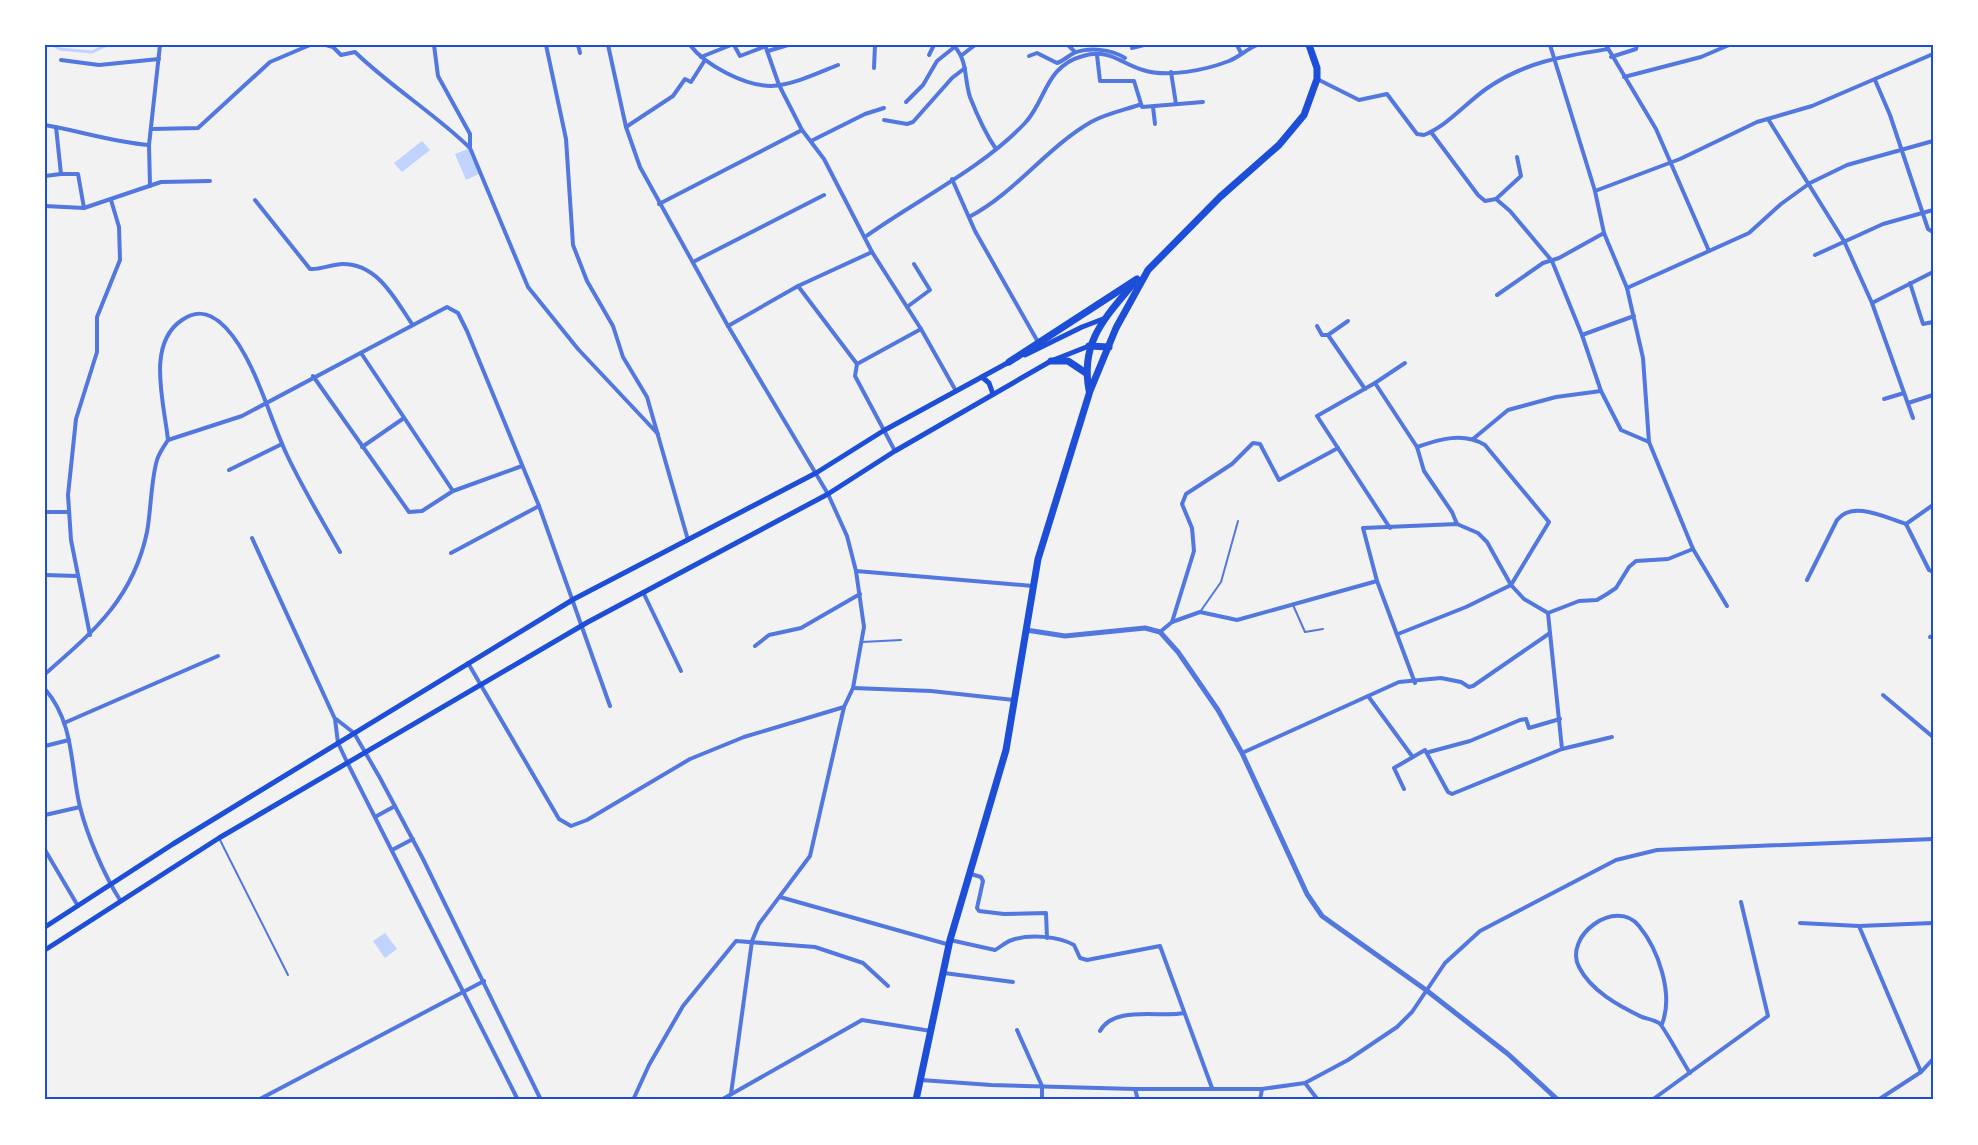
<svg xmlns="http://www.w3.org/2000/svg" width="1978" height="1145" font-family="Barlow,sans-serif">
	<rect width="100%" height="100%" fill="#f2f2f2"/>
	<g fill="#bfd3fe">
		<path d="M422,141L430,150L402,172L394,163Z"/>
		<path d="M468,149L479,174L466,180L455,154Z"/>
		<path d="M385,933L397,949L385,958L373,941Z"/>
	</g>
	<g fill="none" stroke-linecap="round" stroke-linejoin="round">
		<path stroke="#bfd3fe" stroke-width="3" d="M53,45L60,49L92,52L107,45"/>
		<g stroke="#5277de" stroke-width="2">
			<path d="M1293,605L1305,632L1323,629"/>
			<path d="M1200,612L1221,582L1238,521"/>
			<path d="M862,642L901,640"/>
			<path d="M219,838L288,975"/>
		</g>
		<g stroke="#5277de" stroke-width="4">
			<path d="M326,45L333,47L341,55L355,52C391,87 434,113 470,148L528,287L578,349L658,434"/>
			<path d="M434,45L438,76L470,134V148"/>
			<path d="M546,45L566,139L573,245L587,281L613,326L623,357L647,397L688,540"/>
			<path d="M578,45L580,53"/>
			<path d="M608,45L626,127L640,167L728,326L828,494L847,536L856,571L864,627L853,688L844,707L810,856L759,924L752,941L731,1094"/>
			<path d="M690,45C705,65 745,86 771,86C793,85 818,73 838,65"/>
			<path d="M734,45L740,56L766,46"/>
			<path d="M765,45L779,85L802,130L824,159L872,252L921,329L956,391"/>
			<path d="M1068,45L1075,52"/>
			<path d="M1237,45L1241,53"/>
			<path d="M1550,45L1595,191L1604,233L1627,288L1643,358L1649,442L1693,549L1727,606"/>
			<path d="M1606,45L1656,129L1709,251"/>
			<path d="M955,47C968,62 964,79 970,97C977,115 985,133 996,149"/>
			<path d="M1132,48L1144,45"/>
			<path d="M768,51L788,45"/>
			<path d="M929,55L934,45"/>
			<path d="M962,55L975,45"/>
			<path d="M1097,55L1100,81H1134L1142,107L1203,102"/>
			<path d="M1029,56L1037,53L1057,63C1063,61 1068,56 1074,53C1089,47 1111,49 1125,58"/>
			<path d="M701,57L731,45"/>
			<path d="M1611,57L1636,49L1637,45"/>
			<path d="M61,60L99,65L159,59"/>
			<path d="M874,68L875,45"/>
			<path d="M1171,72L1176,104"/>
			<path d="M1624,77L1701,57L1729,45"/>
			<path d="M1317,79L1359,100L1387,94L1417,134L1424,135C1447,126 1466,103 1486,89C1524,62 1564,56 1608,49"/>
			<path d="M1875,80L1890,115L1928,229L1933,232"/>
			<path d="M906,102L923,85L937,61L957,45"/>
			<path d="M1153,107L1155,124"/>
			<path d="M1768,119L1844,241L1872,303L1913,418"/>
			<path d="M884,120L907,124L913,122L952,78L965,68"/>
			<path d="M45,125C80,131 113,142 149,145"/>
			<path d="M56,127L61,174H78L84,208L161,182L210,181"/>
			<path d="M626,127L673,96L685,79L691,82L705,60"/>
			<path d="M152,129L198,128L270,62L310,45"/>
			<path d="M1431,132L1478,195L1485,201L1496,199L1510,211L1552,261L1582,335L1601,391L1621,430L1649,442"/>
			<path d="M811,141L865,114L884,108"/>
			<path d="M45,176L61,174"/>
			<path d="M952,179L975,231L1038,342"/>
			<path d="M150,186L149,145L160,45"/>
			<path d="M1595,191L1680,159L1757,122L1812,106L1933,54"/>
			<path d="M1496,199L1521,176L1517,157"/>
			<path d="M255,200L310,269C320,270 332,264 343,264C378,264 395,299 412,324"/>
			<path d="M659,204L802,130"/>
			<path d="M45,206L84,208"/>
			<path d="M969,217C1015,193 1046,148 1091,122C1105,114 1124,110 1139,105"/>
			<path d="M865,237C915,201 983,168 1025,123C1046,101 1045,66 1083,56C1109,48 1122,64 1143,70C1167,78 1206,70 1229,61C1239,57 1247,49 1257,45"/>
			<path d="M1815,255L1883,224L1933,210"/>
			<path d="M693,262L824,195"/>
			<path d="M1910,283L1923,324L1933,322"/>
			<path d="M798,286L857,364"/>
			<path d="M1627,288L1749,233L1781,204L1810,183L1847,165L1933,141"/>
			<path d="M1497,295L1543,263L1559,258L1604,233"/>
			<path d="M1872,303L1933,272"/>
			<path d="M907,307L930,290L914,264"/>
			<path d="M1348,321L1328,335L1365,389"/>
			<path d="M728,326L798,286L872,252"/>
			<path d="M1317,326L1322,335H1328"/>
			<path d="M1582,335L1634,316"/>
			<path d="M361,353L453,491"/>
			<path d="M313,376L409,512L422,511L453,491L522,466"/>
			<path d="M1375,383L1405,363"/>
			<path d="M1884,399L1904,393"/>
			<path d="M1908,403L1933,395"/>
			<path d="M1473,439L1508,410L1556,397L1601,391"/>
			<path d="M168,440C164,402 146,344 182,320C199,308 213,314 226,328C255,359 269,417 287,455C303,489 322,520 340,552"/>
			<path d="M362,447L404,418"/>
			<path d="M895,451L855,376L857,364L921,329"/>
			<path d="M229,470L282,444"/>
			<path d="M45,512H69"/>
			<path d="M1906,524L1929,570L1933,572"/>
			<path d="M1906,524L1933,505"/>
			<path d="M1390,528L1317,416L1375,383L1417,447L1424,471L1452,512L1457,524"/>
			<path d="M252,538L335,719L338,743L347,762L518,1100"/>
			<path d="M451,553L539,506"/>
			<path d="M856,571L1033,586"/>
			<path d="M45,575L77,576"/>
			<path d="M1807,580L1837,520C1853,500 1886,518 1906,524"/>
			<path d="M643,592L681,671"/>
			<path d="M1548,613L1579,601L1597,600L1607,594L1616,588L1629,567L1636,561L1668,559L1693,549"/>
			<path d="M1172,622L1194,551L1192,528L1182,504L1186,494L1232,464L1253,443L1260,444L1279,480L1338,448"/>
			<path d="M1160,632L1172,622L1200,612L1237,620L1377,581"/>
			<path d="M1398,634L1466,607L1511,585L1549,522L1485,445C1463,432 1440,439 1417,447"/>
			<path d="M90,635L71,540L68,495L76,419L97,352V317L120,260L119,227L111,200"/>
			<path d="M1930,637L1933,636"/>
			<path d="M755,646L769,635L801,628L860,594"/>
			<path d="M468,663L559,819L571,826L587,820L690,759L744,737L844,707"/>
			<path d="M45,674C93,632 133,599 147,532C151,510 151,480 157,460C159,453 164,446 168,440L242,416L447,307L458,313L467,331L539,506L610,706"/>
			<path d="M1415,683L1377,581L1363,528L1457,524L1478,533L1487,542L1511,585L1524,599L1548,613"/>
			<path d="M853,688L931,691L1014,700"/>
			<path d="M45,689C75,724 70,766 80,807C87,835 104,875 120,900"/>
			<path d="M1883,695L1933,737"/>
			<path d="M1368,696L1412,756"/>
			<path d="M336,719L354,733L380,778L422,857L541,1100"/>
			<path d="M64,723L218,656"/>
			<path d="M45,746L69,740"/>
			<path d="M1562,749L1612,737"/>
			<path d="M1429,752L1470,741L1520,720L1526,719L1529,728L1560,719"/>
			<path d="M1242,753L1399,682L1441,678L1461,682L1469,687L1473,686L1550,633L1548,613"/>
			<path d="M1404,789L1394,768L1425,750L1448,792L1452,794L1562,749L1550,633"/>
			<path d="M45,815L80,807"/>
			<path d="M375,817L395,806"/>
			<path d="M45,850L78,906"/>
			<path d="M392,850L413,839"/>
			<path d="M971,874L981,877L983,881L977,908L979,911L1004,914L1046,913L1047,938"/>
			<path d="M780,897L950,945"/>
			<path d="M1800,923L1859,926L1933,923"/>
			<path d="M1859,926L1921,1072L1933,1059"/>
			<path d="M950,940L995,950C1001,947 1005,942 1012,940C1029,934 1058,936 1074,945L1080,958L1087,960L1160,946L1212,1088"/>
			<path d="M944,973L1013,982"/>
			<path d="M1662,1024C1674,994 1658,949 1639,926C1616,897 1563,936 1579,967C1591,991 1619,1006 1642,1017C1648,1019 1654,1020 1659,1023C1663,1025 1685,1066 1690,1073"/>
			<path d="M1017,1030L1042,1086V1100"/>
			<path d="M1100,1031C1114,1005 1160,1018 1184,1013"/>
			<path d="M921,1080L991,1085L1135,1089H1262L1305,1083L1348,1060L1397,1027L1412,1012L1445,963L1480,931L1616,860L1657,850L1933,839"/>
			<path d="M1305,1083L1318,1100"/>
			<path d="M1135,1089L1138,1100"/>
			<path d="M258,1100L484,981"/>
			<path d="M633,1100L649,1065L683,1006L736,941L815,947L863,963L888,986"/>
			<path d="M721,1100L862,1020L931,1031"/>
			<path d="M1260,1100L1262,1089"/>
			<path d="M1652,1100L1768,1016L1741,902"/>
			<path d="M1878,1100L1921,1072"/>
		</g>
		<path stroke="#5277de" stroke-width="5" d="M1026,630L1065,636L1145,628L1160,632L1178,652L1218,710L1242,753L1307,894L1322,916L1426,990L1508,1054L1558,1100"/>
		<g stroke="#1d4ed8" stroke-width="5">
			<path d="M1025,355L1082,327L1103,319"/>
			<path d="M982,377L989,383L993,394"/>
			<path d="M45,927L173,844L574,599L816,473L883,431L1011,361"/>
			<path d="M45,950L219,838L588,622L828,494L895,451L1051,361L1089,346"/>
		</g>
		<g stroke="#1d4ed8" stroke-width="7">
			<path d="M1089,346L1109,347"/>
			<path d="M1051,361H1068L1086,373"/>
			<path d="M1009,362L1137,279"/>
			<path d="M1089,390C1080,342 1105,318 1133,284"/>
			<path d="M916,1100L950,940L1006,750L1038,559L1090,391L1116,328L1148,270L1220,197L1279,145L1304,115L1317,79V68L1309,45"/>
		</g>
	</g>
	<rect width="1978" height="1145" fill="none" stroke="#ffffff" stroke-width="93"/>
	<rect x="46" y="46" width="1886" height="1052" fill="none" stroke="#1d4ed8" stroke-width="2"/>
</svg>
